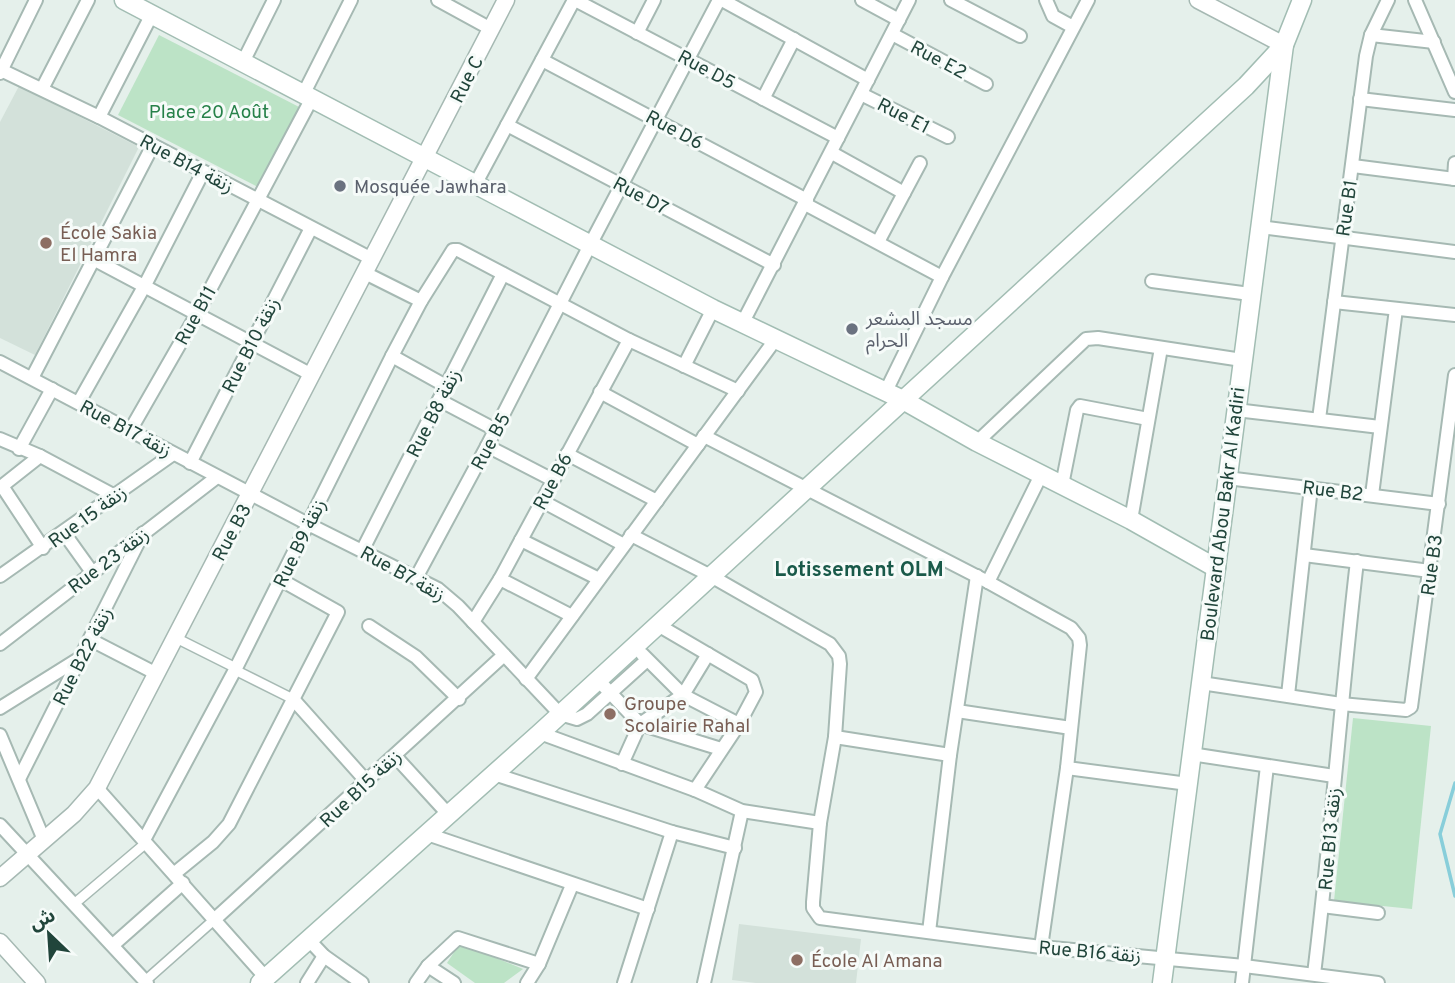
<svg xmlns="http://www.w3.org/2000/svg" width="1455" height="983" font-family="Overpass,'Noto Sans Arabic',sans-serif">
	<rect width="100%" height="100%" fill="#e5f0eb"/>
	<g fill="#d3e1da">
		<path d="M19,86L139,147L35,355L0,338V122Z"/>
		<path d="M739,924L861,939L856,983H756L732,980Z"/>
	</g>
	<g fill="#bce3c6">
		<path d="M159,35L301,108L260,188L118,115Z"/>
		<path d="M1353,718L1431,726L1412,909L1334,901Z"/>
		<path d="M460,943L523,969L504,983H475L447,963Z"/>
	</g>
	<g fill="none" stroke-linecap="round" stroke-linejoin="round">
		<path stroke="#88ceda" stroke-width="3.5" d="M1455,783L1440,834L1455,896"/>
		<defs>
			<g id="pedestrian">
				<path d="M174,637L236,668"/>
				<path d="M235,670L293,699"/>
				<path d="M74,904L146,843"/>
				<path d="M145,981L215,919"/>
			</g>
			<g id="minor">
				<path d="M438,0L491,29"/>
				<path d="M575,0L838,138"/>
				<path d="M722,0L868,80"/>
				<path d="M862,0L899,20"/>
				<path d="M951,0L1020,36"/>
				<path d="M1046,0L1053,16L1073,27"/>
				<path d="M1415,0L1455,92"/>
				<path d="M637,33L654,0"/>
				<path d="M892,34L986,84"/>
				<path d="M1371,35L1434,42"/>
				<path d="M542,60L807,200"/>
				<path d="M243,62L274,0"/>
				<path d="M1,70L99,117L372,259"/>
				<path d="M0,73L36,0"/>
				<path d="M42,89L88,0"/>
				<path d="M304,93L351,0"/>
				<path d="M861,94L948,137"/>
				<path d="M763,99L794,39"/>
				<path d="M1360,99L1455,110"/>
				<path d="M99,117L152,14"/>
				<path d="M507,125L774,265"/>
				<path d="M832,153L904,193L878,242"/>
				<path d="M1353,166L1455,179"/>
				<path d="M1454,179L1455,163"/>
				<path d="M476,183L574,0"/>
				<path d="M904,193L920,163"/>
				<path d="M805,204L942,277"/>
				<path d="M1260,227L1455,252"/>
				<path d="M93,259L312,375"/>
				<path d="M365,273L421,301"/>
				<path d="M1152,281L1250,294"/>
				<path d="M1334,302L1455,315"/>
				<path d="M742,324L909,0"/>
				<path d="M392,356L446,386"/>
				<path d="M0,362L308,524L438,589L458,606L560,714L577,719L587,714L647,660"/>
				<path d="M684,366L713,309"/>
				<path d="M32,378L153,145"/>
				<path d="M886,391L942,277L1088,0"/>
				<path d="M600,392L698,445"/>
				<path d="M439,400L496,430"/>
				<path d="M79,402L145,285L203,172"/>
				<path d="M1236,410L1380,427"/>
				<path d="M1319,419L1366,56L1371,35L1388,0"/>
				<path d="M131,429L197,314L312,98"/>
				<path d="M704,436L988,582L1071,628L1079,638L1080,645L1067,768L1041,947"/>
				<path d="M0,439L40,456L115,496"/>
				<path d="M977,442L1086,339L1098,338L1242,360"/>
				<path d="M487,446L553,480"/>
				<path d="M19,449L52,389"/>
				<path d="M567,454L657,501"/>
				<path d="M40,456L2,486L43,548"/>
				<path d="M190,463L311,228"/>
				<path d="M1227,478L1439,504"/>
				<path d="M1062,485L1077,410L1080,406L1148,419"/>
				<path d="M1372,495L1396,309"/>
				<path d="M542,501L624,545"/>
				<path d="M1131,520L1161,348"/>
				<path d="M64,533L92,572"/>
				<path d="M631,535L711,576L830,644L839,656L840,664L835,737L820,823L813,902V908L820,918L1041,947L1244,966L1378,983"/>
				<path d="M521,540L599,579"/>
				<path d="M362,551L503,274"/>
				<path d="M1304,555L1430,571"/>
				<path d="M0,576L173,454"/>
				<path d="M416,578L487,446L590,245L719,0"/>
				<path d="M500,579L572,616"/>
				<path d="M988,582L1041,475"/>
				<path d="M473,622L500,579L629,340"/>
				<path d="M658,625L752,680L756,692L739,724L695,790"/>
				<path d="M369,626L416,657L459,699"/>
				<path d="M91,640L155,673"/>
				<path d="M0,644L217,477"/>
				<path d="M642,654L683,695L739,724"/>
				<path d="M526,679L775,340"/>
				<path d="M598,680L640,724L721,749"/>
				<path d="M1201,683L1341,704L1406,710L1411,707L1455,375"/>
				<path d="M1288,695L1311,487"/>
				<path d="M293,699L367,782"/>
				<path d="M0,708L80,658"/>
				<path d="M957,711L1071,728"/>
				<path d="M540,733L695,790L742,811L820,823"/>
				<path d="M0,735L44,840"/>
				<path d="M835,737L950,755"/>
				<path d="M1191,754L1334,776"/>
				<path d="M395,756L448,814"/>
				<path d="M622,764L640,724L683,695L708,654"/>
				<path d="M1067,768L1188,784"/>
				<path d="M494,774L672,832L735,848"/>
				<path d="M19,779L143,533"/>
				<path d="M97,788L266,978"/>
				<path d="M0,825L147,983"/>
				<path d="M427,834L648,909"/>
				<path d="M144,840L236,668L392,356L421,301L453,250H458L629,340L738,391"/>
				<path d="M175,873L213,842L229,824L338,612L281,580"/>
				<path d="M1322,906L1378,913"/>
				<path d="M215,919L504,655"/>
				<path d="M929,932L950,755L977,576"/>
				<path d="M308,939L324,956L362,983"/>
				<path d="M113,945L183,883"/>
				<path d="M428,966L454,983"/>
				<path d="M1314,974C1331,837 1341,699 1357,561"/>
				<path d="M307,983L324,956"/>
				<path d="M416,983L428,966L458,938L539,964"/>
				<path d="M527,983L539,964L572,885"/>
				<path d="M624,983L672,832"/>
				<path d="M704,983L742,811"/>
				<path d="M1242,983L1267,766"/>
			</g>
			<g id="tertiary">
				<path d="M1198,0L1284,45"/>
				<path d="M0,878L74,814L97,788L506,0"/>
				<path d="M0,942L37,983"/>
			</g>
			<g id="secondary">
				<path d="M124,0L713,309L903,400L977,442L1131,520L1216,568"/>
				<path d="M260,983L540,733L1246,86L1284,45L1302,0"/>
				<path d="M1162,983L1284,45"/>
			</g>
		</defs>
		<use href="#pedestrian" stroke="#a6b9b3" stroke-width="12"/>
		<use href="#minor" stroke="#a6b9b3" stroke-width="16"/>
		<use href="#tertiary" stroke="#a6b9b3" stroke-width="19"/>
		<use href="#secondary" stroke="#a2bdb3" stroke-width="21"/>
		<use href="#pedestrian" stroke="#fff" stroke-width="9"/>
		<use href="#minor" stroke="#fff" stroke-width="12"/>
		<use href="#tertiary" stroke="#fff" stroke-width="16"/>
		<use href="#secondary" stroke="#fff" stroke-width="18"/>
	</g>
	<g fill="#6b7280" stroke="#f6fbf9" stroke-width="2.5">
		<circle cx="340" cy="186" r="7"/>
		<circle cx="852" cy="329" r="7"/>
	</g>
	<g fill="#8d6e63" stroke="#f6fbf9" stroke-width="2.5">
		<circle cx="46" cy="243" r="7"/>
		<circle cx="610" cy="714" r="7"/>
		<circle cx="797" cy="960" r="7"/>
	</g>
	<g text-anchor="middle" stroke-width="6" stroke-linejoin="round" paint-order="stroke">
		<g font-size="19" fill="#21453b" stroke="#f6fbf9">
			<text transform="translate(939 59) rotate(28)" y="7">Rue E2</text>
			<text transform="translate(707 69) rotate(28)" y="7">Rue D5</text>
			<text transform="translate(466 79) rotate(-63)" y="7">Rue C</text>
			<text transform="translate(904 115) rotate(27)" y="7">Rue E1</text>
			<text transform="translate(675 129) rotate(28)" y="7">Rue D6</text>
			<text transform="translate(187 163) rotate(28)" y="7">Rue B14 زنقة</text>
			<text transform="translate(641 195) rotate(28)" y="7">Rue D7</text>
			<text transform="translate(1346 208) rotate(-82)" y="7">Rue B1</text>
			<text transform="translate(195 315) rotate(-61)" y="7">Rue B11</text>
			<text transform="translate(250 345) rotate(-63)" y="7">Rue B10 زنقة</text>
			<text transform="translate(433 413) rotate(-63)" y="7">Rue B8 زنقة</text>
			<text transform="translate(126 428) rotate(28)" y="7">Rue B17 زنقة</text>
			<text transform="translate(490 441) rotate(-62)" y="7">Rue B5</text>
			<text transform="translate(552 481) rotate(-62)" y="7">Rue B6</text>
			<text transform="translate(1333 490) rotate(7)" y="7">Rue B2</text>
			<text transform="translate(1222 514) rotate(-83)" y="7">Boulevard Abou Bakr Al Kadiri</text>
			<text transform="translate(87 516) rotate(-36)" y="7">Rue 15 زنقة</text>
			<text transform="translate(231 532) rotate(-62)" y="7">Rue B3</text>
			<text transform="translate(299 543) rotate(-64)" y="7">Rue B9 زنقة</text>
			<text transform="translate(108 560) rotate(-37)" y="7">Rue 23 زنقة</text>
			<text transform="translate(1431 565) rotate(-82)" y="7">Rue B3</text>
			<text transform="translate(403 573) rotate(29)" y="7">Rue B7 زنقة</text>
			<text transform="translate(82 656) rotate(-63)" y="7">Rue B22 زنقة</text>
			<text transform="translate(360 788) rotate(-43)" y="7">Rue B15 زنقة</text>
			<text transform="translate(1329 839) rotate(-85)" y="7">Rue B13 زنقة</text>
			<text transform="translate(1090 951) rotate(5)" y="7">Rue B16 زنقة</text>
		</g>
		<g font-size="19" fill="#268149" stroke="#f6fbf9">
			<text x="209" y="118">Place 20 Août</text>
		</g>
		<g font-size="19" fill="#5b616d" stroke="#f6fbf9" text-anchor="start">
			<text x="354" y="193">Mosquée Jawhara</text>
			<text x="866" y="325">مسجد المشعر<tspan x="866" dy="22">الحرام</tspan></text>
		</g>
		<g font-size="19" fill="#785e54" stroke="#f6fbf9" text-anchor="start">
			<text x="60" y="239">École Sakia<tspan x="60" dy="22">El Hamra</tspan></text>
			<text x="624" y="710">Groupe<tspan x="624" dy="22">Scolairie Rahal</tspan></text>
			<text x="811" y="967">École Al Amana</text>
		</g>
		<g font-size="21" font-weight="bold" fill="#1a5a4a" stroke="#f6fbf9">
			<text x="859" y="576">Lotissement OLM</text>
		</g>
	</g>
	<g transform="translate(49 934) rotate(335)" stroke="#f6fbf9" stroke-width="5" paint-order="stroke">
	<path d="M0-5L12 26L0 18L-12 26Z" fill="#21453b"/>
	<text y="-10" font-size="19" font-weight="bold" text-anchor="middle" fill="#21453b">ش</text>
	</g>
</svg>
